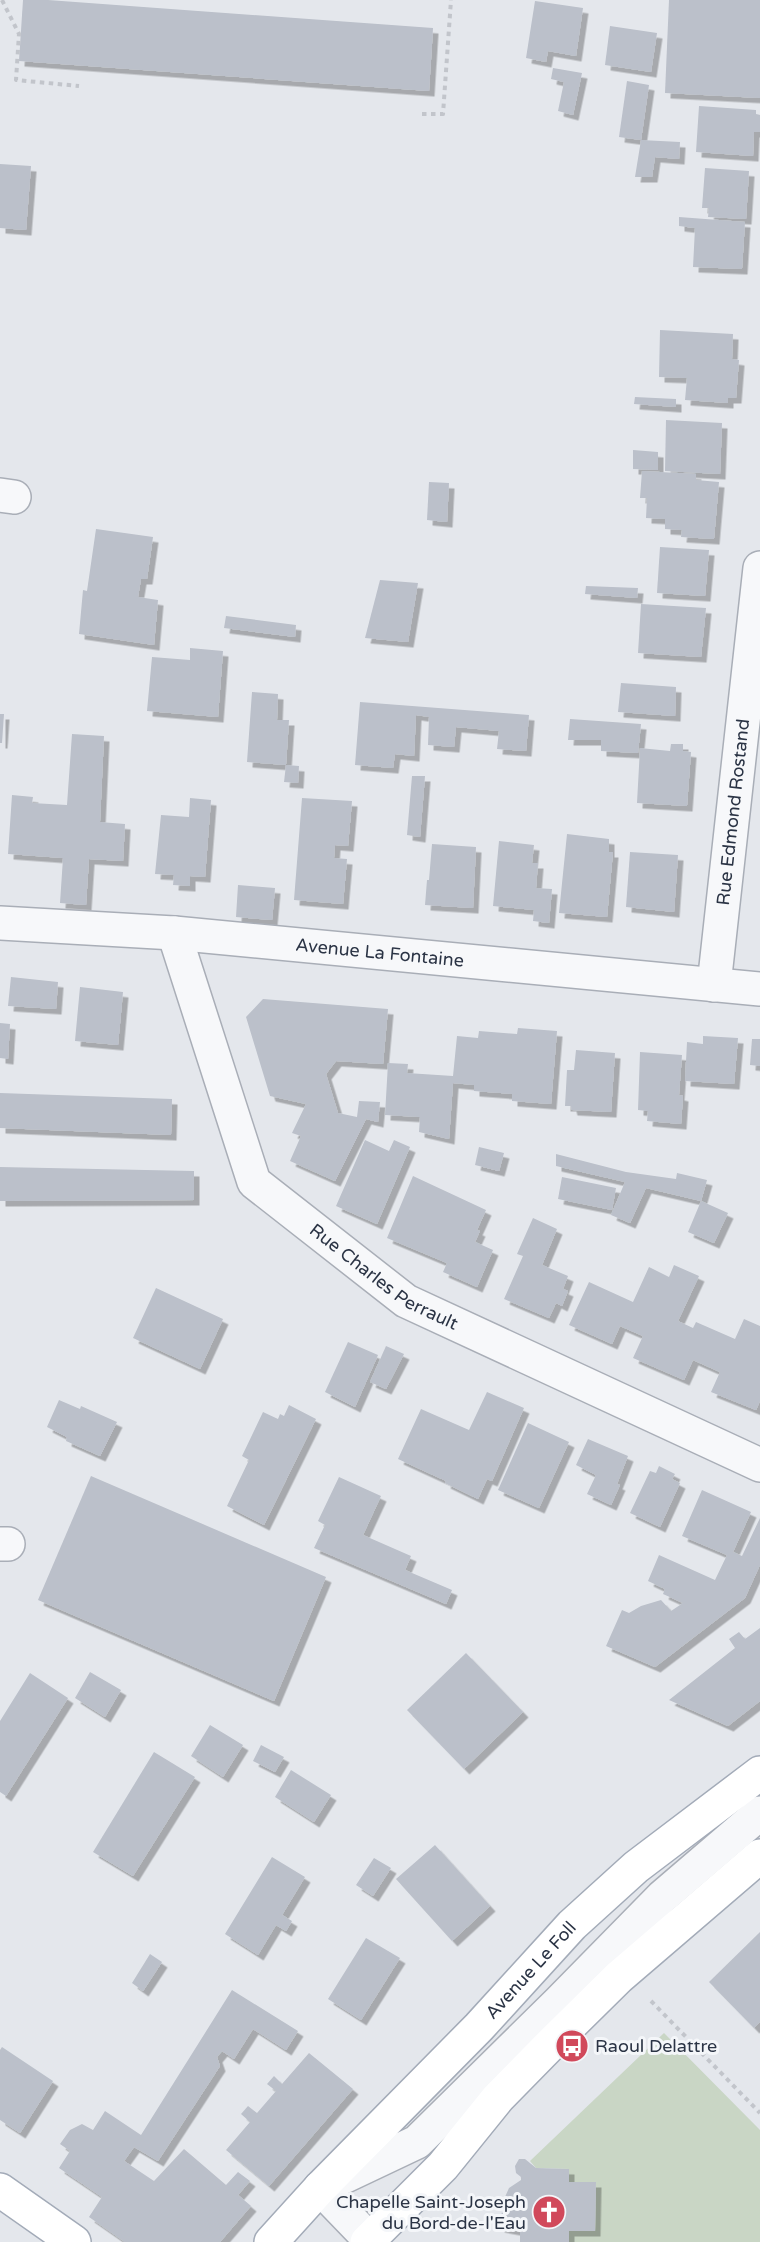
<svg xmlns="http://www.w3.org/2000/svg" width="760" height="2242" font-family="'Varela Round',sans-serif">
	<defs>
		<filter id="shadow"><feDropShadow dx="5.5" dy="5.5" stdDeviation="0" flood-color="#0004"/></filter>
	</defs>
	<rect width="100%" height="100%" fill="#e4e7ec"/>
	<path fill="#c9d6c5" d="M664,2033L760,2130V2242H569V2231H595L596,2182H569V2169L536,2168L530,2161Z"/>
	<g fill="#bbc0ca" filter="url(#shadow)">
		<path d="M23,0H48L433,28L429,91L19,61Z"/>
		<path d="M669,0H760V98L665,93Z"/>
		<path d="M535,1L583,8L576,56L548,51L546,62L526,58Z"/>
		<path d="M610,26L657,33L651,72L605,65Z"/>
		<path d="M553,68L582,73L573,115L558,111L564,82L551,79Z"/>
		<path d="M627,81L649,85L641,140L619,137Z"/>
		<path d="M699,106L756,110V114L760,115V132H754L753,156L696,152Z"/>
		<path d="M641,140L680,142L679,159L655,157L652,177H635Z"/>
		<path d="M0,164L31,166L26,230L0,228Z"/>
		<path d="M705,168L749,171L746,219L708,217L709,208H702Z"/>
		<path d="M679,217L745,222L742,269L693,267L695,228L679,226Z"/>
		<path d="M660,330L733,334L732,359L739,360L736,398H728V403L685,400L687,378L659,377Z"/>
		<path d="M635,397L676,399V407L634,404Z"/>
		<path d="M666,420L722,423L720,474L665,471Z"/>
		<path d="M633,450L658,452V470L633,469Z"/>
		<path d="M642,471L696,474V480L719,482L714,539L681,537L682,530L665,529V519L646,518L647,498H640Z"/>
		<path d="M429,482L449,483L447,522L427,520Z"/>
		<path d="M96,529L153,537L147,579H141L138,597L158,600L154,645L79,634L83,590L87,591Z"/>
		<path d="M660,547L709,550L705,596L657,593Z"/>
		<path d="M380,580L418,583L408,642L365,638Z"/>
		<path d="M586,586L638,588L637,598L585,594Z"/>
		<path d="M641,604L706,608L701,657L638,653Z"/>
		<path d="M226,616L296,625L295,637L224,628Z"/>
		<path d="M190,648L223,651L218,717L147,711L152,657L190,660Z"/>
		<path d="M621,683L676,687L675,716L618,712Z"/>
		<path d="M252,692L278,694L277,720H289L286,765L247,762Z"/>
		<path d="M360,702L529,715L526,751L497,749L499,731L456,727L454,747L428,745L429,717L416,715L414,756L395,754L393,768L355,765Z"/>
		<path d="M0,714H4L2,743H0Z"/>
		<path d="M570,719L641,724L638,753L601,751V740H568Z"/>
		<path d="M72,734L104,736L100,822L125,824L123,861L89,859L86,905L60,903L63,858L8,854L12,795L33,797L32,803L67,805Z"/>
		<path d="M671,744H683V751L691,752L687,806L637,803L640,748L670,751Z"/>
		<path d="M286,765L299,766L298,783L284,782Z"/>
		<path d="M412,776H425L420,837L407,835Z"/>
		<path d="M190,798L211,800L205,877L190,876V886L173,885L174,875L155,874L161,815L189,817Z"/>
		<path d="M302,798L352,801L348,846L335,845L334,858L347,859L343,904L294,900Z"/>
		<path d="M567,834L609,839V852H613L607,917L559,913Z"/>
		<path d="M499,841L534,845L532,863H538L536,888L552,889L549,923L533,921L534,910L493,906Z"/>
		<path d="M432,844L476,847L473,908L425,905L427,880H429Z"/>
		<path d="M630,852L678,855L674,912L626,907Z"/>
		<path d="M238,885L275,888L272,920L236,917Z"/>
		<path d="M11,977L58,982L56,1009L8,1006Z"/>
		<path d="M80,987L123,992L118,1045L75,1041Z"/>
		<path d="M263,999L388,1009L383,1064L336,1061L326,1074L338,1113L357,1117L359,1101L380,1102L378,1122L366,1119L335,1181L290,1161L301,1136L292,1133L306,1104L270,1096L246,1017Z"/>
		<path d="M0,1023L10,1024L8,1059L0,1058Z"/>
		<path d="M518,1028L557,1031L551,1104L512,1101V1094L474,1091V1085L453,1083L449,1139L419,1132L420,1117L385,1115L388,1063L408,1064L407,1073L453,1076L457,1036L478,1038L479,1031L517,1034Z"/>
		<path d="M703,1036L738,1038L734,1084L685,1081L687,1042L703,1044Z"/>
		<path d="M752,1039H760V1066L750,1065Z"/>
		<path d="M576,1050L615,1053L611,1112L572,1110L571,1106H565L567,1070H574Z"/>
		<path d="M640,1052L682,1055L679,1095L683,1096L681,1124L647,1121L648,1111L638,1110Z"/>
		<path d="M0,1093L172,1099L171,1135L0,1128Z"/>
		<path d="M365,1140L389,1151L394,1140L410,1147L377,1224L336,1206Z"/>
		<path d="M479,1147L504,1153L499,1171L475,1165Z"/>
		<path d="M556,1154L626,1172L676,1179L677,1173L707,1180L701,1201L646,1188L630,1223L611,1215L625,1182L556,1166Z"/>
		<path d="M0,1167L194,1171V1200L0,1201Z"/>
		<path d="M413,1176L486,1210L477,1230L480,1231L475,1242L493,1250L477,1287L443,1272L447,1263L387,1238Z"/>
		<path d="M562,1177L616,1188L612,1210L558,1199Z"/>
		<path d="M701,1201L728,1213L714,1243L688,1232Z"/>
		<path d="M533,1218L557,1229L542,1265L568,1276L563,1289L568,1291L562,1306L556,1303L549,1318L504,1299L523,1256L517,1254Z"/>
		<path d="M674,1265L699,1276L678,1321L693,1328L696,1322L735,1339L744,1319L760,1326V1401L756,1410L711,1392L720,1372L693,1360L684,1380L633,1358L643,1336L620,1326L612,1344L569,1325L589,1282L633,1302L649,1267L669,1277Z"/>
		<path d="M156,1288L223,1319L200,1369L133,1338Z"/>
		<path d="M348,1342L378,1355L355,1407L325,1392Z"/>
		<path d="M386,1346L404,1354L386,1389L370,1382Z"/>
		<path d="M487,1392L524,1408L492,1481L487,1479L478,1499L445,1483L446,1481L398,1459L421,1409L469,1430Z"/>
		<path d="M59,1400L80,1409L81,1406L117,1422L100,1456L66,1441L67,1437L47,1427Z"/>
		<path d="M289,1405L316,1419L264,1525L227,1506L249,1460L242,1456L263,1412L278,1419L280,1414L284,1416Z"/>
		<path d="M528,1423L569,1442L539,1508L498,1490Z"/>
		<path d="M588,1439L628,1456L617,1484L620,1485L611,1505L587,1494L596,1475L576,1465Z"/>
		<path d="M659,1466L675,1474L672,1479L680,1483L660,1527L630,1513L650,1471L656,1473Z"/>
		<path d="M91,1476L326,1577L274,1701L38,1600Z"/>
		<path d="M339,1477L381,1496L363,1535L411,1556L405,1570L452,1590L446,1604L314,1548L325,1525L318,1521Z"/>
		<path d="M702,1490L751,1512L733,1552L742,1556L760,1518V1565L745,1598L655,1667L606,1646L622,1610L629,1613L641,1606L661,1600L671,1611L683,1603L663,1594L665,1589L648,1581L659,1555L715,1580L727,1555L682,1536Z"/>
		<path d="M760,1628V1701L733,1722L728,1726L669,1700L735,1648L729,1639L739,1632L745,1639Z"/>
		<path d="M466,1653L523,1712L464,1769L407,1710Z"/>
		<path d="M90,1672L121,1690L105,1717L75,1698Z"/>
		<path d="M30,1673L68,1698L6,1796L0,1792V1721Z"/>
		<path d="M210,1725L243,1745L223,1777L191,1756Z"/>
		<path d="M261,1745L284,1757L275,1772L253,1761Z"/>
		<path d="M154,1752L195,1777L133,1876L93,1852Z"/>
		<path d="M291,1770L331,1795L314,1822L275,1797Z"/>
		<path d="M435,1845L490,1906L452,1941L396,1879Z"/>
		<path d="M272,1857L305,1877L282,1915L292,1921L286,1931L276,1925L258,1955L225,1934Z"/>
		<path d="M374,1858L391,1868L373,1896L356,1885Z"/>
		<path d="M760,1932V2022L754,2028L709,1982Z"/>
		<path d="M366,1938L400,1958L361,2020L328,1999Z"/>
		<path d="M150,1954L162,1962L143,1991L132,1983Z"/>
		<path d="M232,1990L298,2031L286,2050L253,2029L234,2059L222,2051L217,2057L220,2066L158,2161L134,2147L124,2161L154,2181L184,2149L226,2185L238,2172L250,2181L238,2195L251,2206L220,2242H125L89,2217L102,2197L59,2168L70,2151L60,2144L70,2130L82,2124L93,2130L105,2111L141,2135Z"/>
		<path d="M2,2047L53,2081L20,2133L0,2120V2050Z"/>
		<path d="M309,2053L353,2089L269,2186L226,2150L250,2122L241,2114L248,2106L257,2113L276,2091L267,2084L274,2076L282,2084Z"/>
		<path d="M519,2159H525L536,2168L569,2169V2182H596L595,2231H569V2242H520V2231L499,2227L505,2197L509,2188L521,2180V2177L516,2173L515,2166Z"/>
	</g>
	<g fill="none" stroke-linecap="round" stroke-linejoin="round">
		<defs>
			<g id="minor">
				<path d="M0,495L14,497"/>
				<path id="s1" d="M0,923L174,933L760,989"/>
				<path id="s2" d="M174,933L254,1182L406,1301L760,1465"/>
				<path id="s3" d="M714,985L760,568"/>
				<path d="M0,1544H8"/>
				<path d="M372,2242L320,2188L417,2142L559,2002L662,1897L760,1813"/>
			</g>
			<g id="major">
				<path d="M0,2190L74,2242"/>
				<path id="s4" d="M271,2242L320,2188L479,2027L572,1925L636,1867L760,1773"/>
				<path d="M367,2242L443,2166L498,2098L551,2044L619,1977L760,1856"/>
			</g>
		</defs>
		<use href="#minor" stroke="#a9aeb7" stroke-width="36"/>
		<use href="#major" stroke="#a3abb8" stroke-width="36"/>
		<g stroke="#c2c5cb" stroke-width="4" stroke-dasharray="4.5 4.5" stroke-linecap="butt">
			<path d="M2,0L19,34L16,80L79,86"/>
			<path d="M422,114H443L451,0"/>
			<path d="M651,2001L760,2113"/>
		</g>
		<use href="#minor" stroke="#f7f8fa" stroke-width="33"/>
		<use href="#major" stroke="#fff" stroke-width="33"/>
	</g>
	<defs>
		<symbol id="bus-disc" viewBox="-11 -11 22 22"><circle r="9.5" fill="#d1495b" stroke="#f4f6f9"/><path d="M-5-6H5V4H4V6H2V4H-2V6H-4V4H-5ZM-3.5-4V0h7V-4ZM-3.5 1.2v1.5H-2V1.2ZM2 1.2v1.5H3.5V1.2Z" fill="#fff"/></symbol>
		<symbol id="church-disc" viewBox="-11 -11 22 22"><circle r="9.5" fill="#d1495b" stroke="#f4f6f9"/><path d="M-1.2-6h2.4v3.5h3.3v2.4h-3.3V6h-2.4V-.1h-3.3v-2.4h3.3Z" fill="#fff"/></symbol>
	</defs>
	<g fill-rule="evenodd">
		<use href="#bus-disc" x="553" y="2027" width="38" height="38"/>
		<use href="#church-disc" x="530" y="2193" width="38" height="38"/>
	</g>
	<g text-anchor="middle" stroke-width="6" stroke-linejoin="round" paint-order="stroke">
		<g font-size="18" fill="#2b3445" stroke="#f4f6f9">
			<text dy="6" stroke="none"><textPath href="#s3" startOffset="174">Rue Edmond Rostand</textPath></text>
			<text dy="6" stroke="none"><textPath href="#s1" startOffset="381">Avenue La Fontaine</textPath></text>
			<text dy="6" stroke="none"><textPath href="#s2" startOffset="423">Rue Charles Perrault</textPath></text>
			<text dy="6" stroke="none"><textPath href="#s4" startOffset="376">Avenue Le Foll</textPath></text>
		</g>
		<g font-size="18" fill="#2b3445" stroke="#f4f6f9" text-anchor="start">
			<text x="595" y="2052">Raoul Delattre</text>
			<text x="526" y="2208" text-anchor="end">Chapelle Saint-Joseph<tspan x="526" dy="21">du Bord-de-l'Eau</tspan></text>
		</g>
	</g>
</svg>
